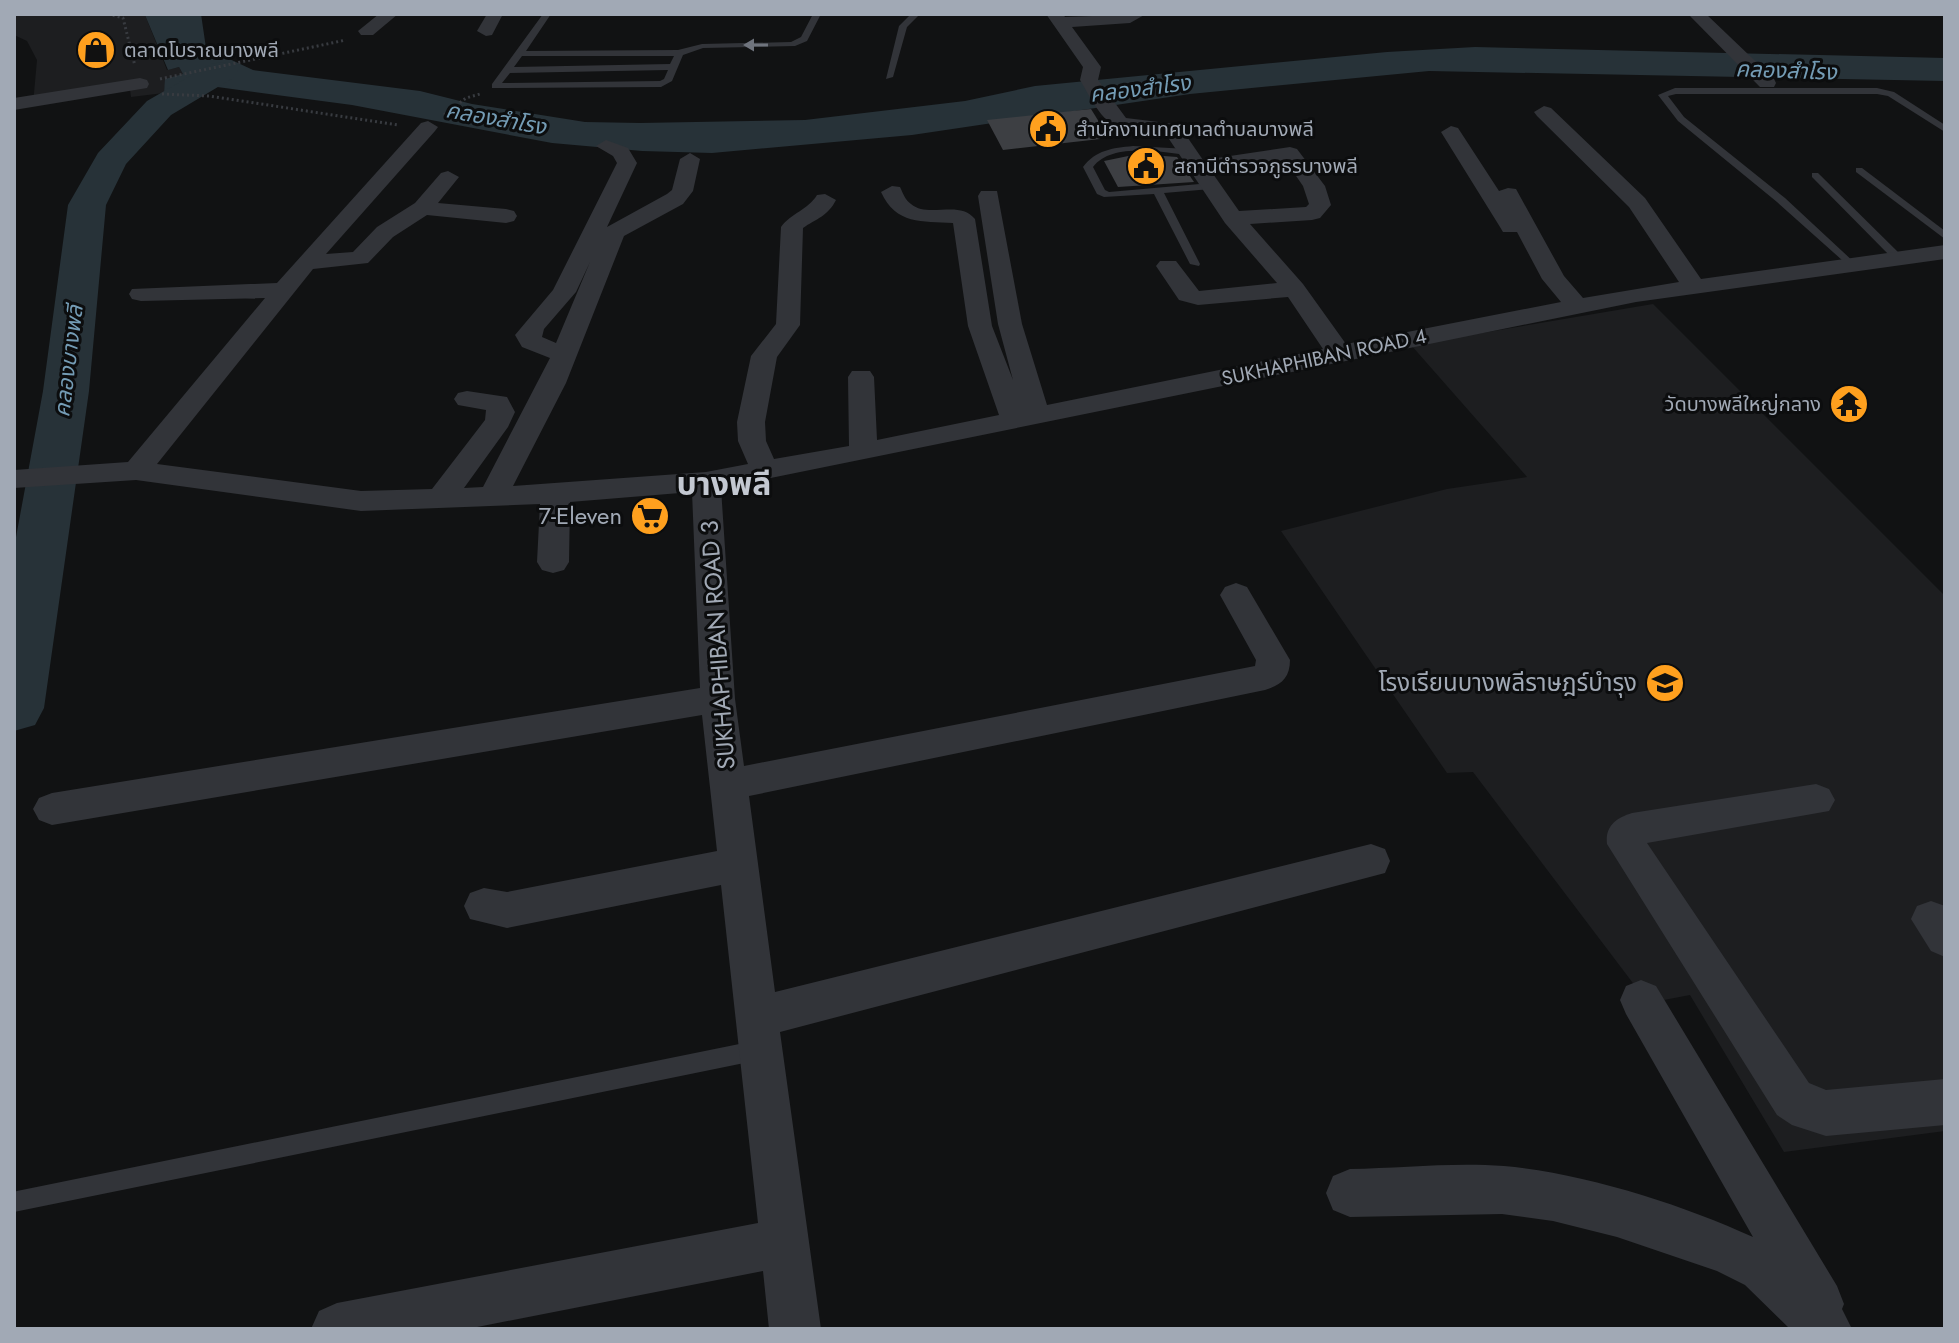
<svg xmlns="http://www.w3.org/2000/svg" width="1959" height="1343" font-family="Jost,'Noto Sans Thai',sans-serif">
	<rect width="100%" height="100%" fill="#111213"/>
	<g fill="#1d1e20">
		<path d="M14,14L145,15L167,70L179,67L184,75L166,79L164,93L131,97L130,89L33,104L37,60L27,41L14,35Z"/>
		<path d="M1653,304L1945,596V1131L1784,1152L1690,995L1648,1003L1473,772L1447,773L1281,531L1447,489L1527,477L1411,345Z"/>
	</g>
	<path fill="#273238" d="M140,14H201L206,48L253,70L420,91L472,104L585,122L640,123L805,120L965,101L1035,86L1387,52L1475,47L1945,58V81L1429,71L1190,94L912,135L712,153L642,151L552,143L352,105L210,86L164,93L165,79L183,74L179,67L168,70L145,15Z"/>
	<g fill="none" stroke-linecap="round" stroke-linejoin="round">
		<path fill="#273238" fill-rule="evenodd" d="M222,62L233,64L238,71L233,78L171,115L126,164L106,205L89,391L44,708L35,725L14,731V548L43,391L68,205L98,153L147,101L211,64Z"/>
	</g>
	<g fill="#3d3f43">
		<path d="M1091,109L1109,138L1003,150L987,120Z"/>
		<path d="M1138,154L1177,157L1194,182L1118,187L1104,161Z"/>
	</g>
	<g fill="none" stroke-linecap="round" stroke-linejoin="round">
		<g stroke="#383b40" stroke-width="3" stroke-dasharray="2 3" stroke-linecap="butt">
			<path d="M108,14L123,18L135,66"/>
			<path d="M160,79L346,40"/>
			<path d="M162,94L209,96L398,125"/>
			<path d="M444,115L466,98L480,94"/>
		</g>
		<g fill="#323439" fill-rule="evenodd">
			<path d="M543,14H551L526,51L678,50L702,44L791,42L801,37L813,14H821L807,41L795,46L703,48L683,55L672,81L661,87L492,88V84ZM522,56H674L670,64L514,67ZM668,70L664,79L660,81L502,83L510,73Z"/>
			<path d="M911,14H920L907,27L893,77L886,79L899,26Z"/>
			<path d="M1675,88H1877L1894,92L1945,125V132L1888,96L1877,94H1676L1668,96L1684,117L1785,198L1856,264L1857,266L1852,269L1777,202L1678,121L1658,95Z"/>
			<path d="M1133,146L1188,149L1193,152L1188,155C1161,152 1112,142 1093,167L1105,190L1109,192L1211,183L1216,186L1211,189L1164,193L1200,264L1199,266L1190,264L1154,194L1104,197L1097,194L1083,167C1096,150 1112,148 1133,146Z"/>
			<path d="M1856,168H1862L1945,231V239L1856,172Z"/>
			<path d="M1812,173H1818L1902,256V260H1894L1812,177Z"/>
			<path d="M759,1040L766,1043L769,1050L766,1057L759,1060L14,1212V1192L17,1191Z"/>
		</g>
		<g fill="#323439" fill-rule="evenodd">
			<path d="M379,14H398L373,35H361L358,31Z"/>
			<path d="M487,14H503L492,35L486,36L477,31Z"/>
			<path d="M1046,14H1063L1065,17L1146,14L1130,23L1072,27L1101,67L1098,80L1126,118L1175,124L1181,128L1203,160L1290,147L1297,149L1325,186L1331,205L1320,218L1312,220L1250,224L1303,284L1346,344L1561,302L1542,279L1517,232H1503L1500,227L1441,132L1451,126L1458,128L1499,191L1508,188L1516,189L1564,276L1583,298L1679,282L1629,207L1537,116L1534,112L1544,106L1551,108L1645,198L1701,279L1945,245V259L1636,302L721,488L735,699L744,766L1255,666L1256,660L1220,595L1225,587L1236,583L1247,587L1290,660C1290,678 1281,685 1265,690L749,796L775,992L1371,844L1385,849L1390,861L1385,873L780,1032L821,1329H769L763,1271L467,1329H311L319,1311L337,1303L758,1223L721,885L507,928L470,919L464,906L470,893L484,888L507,892L717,851L702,715L52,825L39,820L33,809L39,798L52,793L700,688L692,492L570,502L569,562L564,570L553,573L542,570L537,562L540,504L361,511L136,480L14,488V470L128,462L265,298L141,301L132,299L129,294L132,289L277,283L421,123L428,121L438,127L435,131L326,254L353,252L377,227L415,203L441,173L448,171L459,177L438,203L506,209L514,211L517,216L514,221L506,223L427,215L393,237L368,263L313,269L157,464L361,491L432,489L485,420L486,410L458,405L454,399L458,393L467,391L507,397L515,412L508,427L464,488L483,487L550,358L522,347L515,335L553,290L617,163L613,156L596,146L606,140L628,148L637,163L607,227L667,194L672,190L680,159L690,153L700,159L693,191L683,204L624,236L566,383L513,486L706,472L748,464L738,441L737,422L751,356L776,324L781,227C791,213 808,210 817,195L825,194L836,200C828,216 816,219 803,228L800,325L777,357L765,422L766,441L774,459L849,446L848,377L852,371H870L874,377L877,440L999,415L968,326L953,223C922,221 896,225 881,192L892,186L900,187C903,193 905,200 911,204C929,219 959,199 975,219L992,326L1013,380L998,324L978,196L981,191H997L1022,324L1047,405L1323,349L1288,297L1198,305L1179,300L1156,266L1160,261H1176L1199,291L1277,283L1225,223L1167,136C1156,130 1146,133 1135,132C1104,130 1094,103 1080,80L1083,67ZM1285,160L1303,186L1309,204L1306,207L1239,211L1211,171ZM590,262L556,343L542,337L544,329L576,292Z"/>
			<path d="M1688,14H1706L1774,79L1776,83L1774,87H1760Z"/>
			<path d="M140,78L147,80L149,84L147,88L14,110V98Z"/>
			<path d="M1816,784L1829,789L1835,800L1829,811L1647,843L1809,1083L1826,1090L1945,1079V1125L1826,1136L1792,1125L1777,1115L1607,844C1605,826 1616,818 1632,813Z"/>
			<path d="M1931,901L1945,906V957L1931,951L1911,919L1917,906Z"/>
			<path d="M1641,980L1656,986L1837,1286L1844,1304L1842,1309L1852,1329H1790L1745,1285L1717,1271L1617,1237L1553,1221L1502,1214L1350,1217L1333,1210L1326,1193L1333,1176L1350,1169C1401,1168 1454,1162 1504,1166C1583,1173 1681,1204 1753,1237L1626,1014L1620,1000L1626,986Z"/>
		</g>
	</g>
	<defs><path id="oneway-solid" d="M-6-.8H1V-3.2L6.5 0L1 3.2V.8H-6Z" transform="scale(2)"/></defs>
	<use fill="#6f747d" href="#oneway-solid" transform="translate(756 45) rotate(180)"/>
	<defs>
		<symbol id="shop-disc" viewBox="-11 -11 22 22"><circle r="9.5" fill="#ffa01e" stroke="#0c0d0e"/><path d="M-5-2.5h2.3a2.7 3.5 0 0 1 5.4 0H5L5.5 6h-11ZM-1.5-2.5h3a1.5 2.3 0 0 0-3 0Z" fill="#111"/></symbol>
		<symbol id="civic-disc" viewBox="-11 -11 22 22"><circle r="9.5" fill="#ffa01e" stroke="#0c0d0e"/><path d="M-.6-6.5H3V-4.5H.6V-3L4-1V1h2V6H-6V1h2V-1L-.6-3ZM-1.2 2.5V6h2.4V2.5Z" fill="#111"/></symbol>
		<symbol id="temple-disc" viewBox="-11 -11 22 22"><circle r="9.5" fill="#ffa01e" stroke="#0c0d0e"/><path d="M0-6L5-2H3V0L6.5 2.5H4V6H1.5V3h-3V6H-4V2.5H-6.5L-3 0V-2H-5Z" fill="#111"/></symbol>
		<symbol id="supermarket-disc" viewBox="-11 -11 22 22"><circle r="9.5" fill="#ffa01e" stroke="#0c0d0e"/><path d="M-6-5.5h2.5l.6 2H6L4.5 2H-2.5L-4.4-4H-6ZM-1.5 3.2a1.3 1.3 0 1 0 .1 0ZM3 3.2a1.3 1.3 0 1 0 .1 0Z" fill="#111"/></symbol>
		<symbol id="school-disc" viewBox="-11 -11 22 22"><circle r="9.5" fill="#ffa01e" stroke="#0c0d0e"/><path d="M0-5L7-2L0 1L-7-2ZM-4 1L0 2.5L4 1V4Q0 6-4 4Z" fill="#111"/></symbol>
	</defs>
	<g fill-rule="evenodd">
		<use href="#shop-disc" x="74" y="28" width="44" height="44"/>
		<use href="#civic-disc" x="1026" y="107" width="44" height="44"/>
		<use href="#civic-disc" x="1124" y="144" width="44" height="44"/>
		<use href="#temple-disc" x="1827" y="382" width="44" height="44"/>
		<use href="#supermarket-disc" x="628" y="494" width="44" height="44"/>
		<use href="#school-disc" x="1643" y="661" width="44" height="44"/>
	</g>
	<g text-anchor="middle" stroke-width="6" stroke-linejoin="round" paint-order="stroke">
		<g font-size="20" fill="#a1a9b5" stroke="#0c0d0e" text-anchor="start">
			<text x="124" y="57">ตลาดโบราณบางพลี</text>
			<text x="1076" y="136">สำนักงานเทศบาลตำบลบางพลี</text>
			<text x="1174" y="173">สถานีตำรวจภูธรบางพลี</text>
			<text x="1821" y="411" text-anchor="end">วัดบางพลีใหญ่กลาง</text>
		</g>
		<g font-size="20" fill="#a1a9b5" stroke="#0c0d0e">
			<text transform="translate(1324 357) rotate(-12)" y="7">SUKHAPHIBAN ROAD 4</text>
		</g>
		<g font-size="22" font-style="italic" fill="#749cb5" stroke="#0c0d0e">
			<text transform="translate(1786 70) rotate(2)" y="8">คลองสำโรง</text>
			<text transform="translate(1140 88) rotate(-7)" y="8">คลองสำโรง</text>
			<text transform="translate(496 118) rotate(10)" y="8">คลองสำโรง</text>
			<text transform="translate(68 361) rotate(-83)" y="8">คลองบางพลี</text>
		</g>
		<g font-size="24" fill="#a1a9b5" stroke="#0c0d0e" text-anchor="end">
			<text x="622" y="524">7-Eleven</text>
			<text x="1637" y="691">โรงเรียนบางพลีราษฎร์บำรุง</text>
		</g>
		<g font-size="24" fill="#a1a9b5" stroke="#0c0d0e">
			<text transform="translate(718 645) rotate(-94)" y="8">SUKHAPHIBAN ROAD 3</text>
		</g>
		<g font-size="32" font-weight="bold" fill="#c3c8d1" stroke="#0c0d0e">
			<text x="724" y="495">บางพลี</text>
		</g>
	</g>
	<rect width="1959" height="1343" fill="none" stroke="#a1a9b5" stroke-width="32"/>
</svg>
